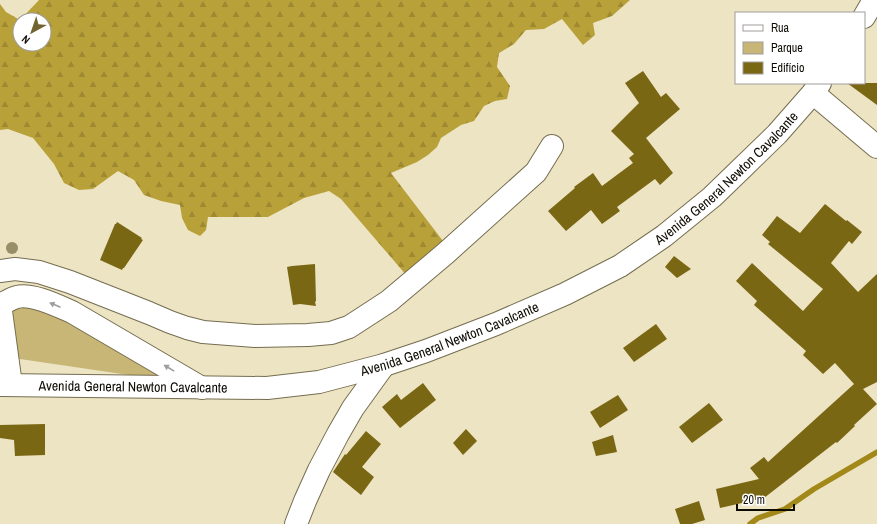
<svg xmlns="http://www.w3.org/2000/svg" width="877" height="524" font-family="'Archivo Narrow',sans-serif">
	<defs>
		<pattern id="forest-firs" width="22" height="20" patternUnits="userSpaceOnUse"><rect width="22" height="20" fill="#b9a13a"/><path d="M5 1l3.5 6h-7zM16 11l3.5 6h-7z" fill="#9e8931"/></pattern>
	</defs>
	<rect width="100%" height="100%" fill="#ede4c3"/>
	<path fill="#c7b675" d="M18,303L38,308L73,323L170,381L13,358L6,310Z"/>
	<path fill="url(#forest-firs)" fill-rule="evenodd" d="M39,0H630L612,16L593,23L595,35L583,45L562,19L544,29L526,30L514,44L499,53L497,67L510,86L507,99L495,101L484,106L474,121L461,125L441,138L437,147L428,155L417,162L391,173L446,245L407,276L341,199L329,191L304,198L268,217H208L206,230L200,236L188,230L182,218L180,205L161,201L144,195L134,180L118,171L93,189L79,190L64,183L54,164L33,138L8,129L0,130V4L6,12L20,20ZM20,20H44V44H20Z"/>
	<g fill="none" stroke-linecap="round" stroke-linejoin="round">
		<path stroke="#a18818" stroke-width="5.5" d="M750,524L758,518L785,509L814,489L877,452"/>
	</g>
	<g fill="#7a6714">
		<path d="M643,71L661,97L666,93L680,109L646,138L673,173L660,185L655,179L617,207L620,211L602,224L591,210L566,231L548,211L575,188L574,187L593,173L602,186L633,163L629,158L634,154L611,131L639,103L625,83Z"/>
		<path d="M847,83H877V105Z"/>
		<path d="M825,204L846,221L847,220L862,232L852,244L849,241L831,263L858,292L877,274V382L863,389L877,404L854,425L855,426L837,443L836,442L764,498L720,508L716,489L759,479L750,468L764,457L768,462L854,384L835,363L823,374L803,355L806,351L754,305L757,301L736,281L752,263L803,311L823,289L768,244L770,242L762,235L777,216L800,233Z"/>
		<path d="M117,222L142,238L141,239L143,240L124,268H123L122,270L100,260L115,224H116Z"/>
		<path d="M674,256L691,269L677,278L665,267Z"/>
		<path d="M315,264L316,301L315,302L316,306L300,304L293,305L287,267L292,266Z"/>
		<path d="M656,324L667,339L634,362L623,348Z"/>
		<path d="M423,383L436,400L400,428L382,407L397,394L401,400Z"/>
		<path d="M618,395L628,410L600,428L590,412Z"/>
		<path d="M709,403L723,420L692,443L679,427Z"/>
		<path d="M45,424V455L15,456L14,440L0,438V425Z"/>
		<path d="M466,429L477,441L463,455L453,443Z"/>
		<path d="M366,431L381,444L362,467L374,477L361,495L333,472L345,454L346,455Z"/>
		<path d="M613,435L617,452L596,456L592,442Z"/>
		<path d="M699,501L705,520L692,524H680L675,509Z"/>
	</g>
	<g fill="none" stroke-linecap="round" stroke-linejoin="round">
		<defs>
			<g id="minor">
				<path d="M813,93L877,147"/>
				<path d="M0,271L15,269L39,272L70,282L149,313L170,322L187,328L203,332L255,336L308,335L331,333L349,327L366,316L389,301L446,253L536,172L552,146"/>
				<path d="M0,304L11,385"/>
				<path d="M0,305C6,302 12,298 17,297C32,293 58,306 72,312L202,388"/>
				<path d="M296,524L305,501L319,470L338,434L353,408L384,365"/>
			</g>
			<g id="major">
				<path d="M864,17L874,0"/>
				<path id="s1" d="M0,385L267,388L319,382L384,365L426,351L496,324L565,294L620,266L664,236L712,197L742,168L777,134L813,93L820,83"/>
			</g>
		</defs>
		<use href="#minor" stroke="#756d50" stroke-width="24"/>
		<use href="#major" stroke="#756d50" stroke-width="24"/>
		<use href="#minor" stroke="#fff" stroke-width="22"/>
		<use href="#major" stroke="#fff" stroke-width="22"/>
	</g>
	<circle fill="#988e68" cx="12" cy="248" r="6"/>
	<defs><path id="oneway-solid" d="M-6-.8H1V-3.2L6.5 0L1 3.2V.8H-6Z"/></defs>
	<g fill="#9f9d9a">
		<use href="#oneway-solid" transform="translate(55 305) rotate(-157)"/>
		<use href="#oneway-solid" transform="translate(169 368) rotate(-149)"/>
	</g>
	<g text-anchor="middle" stroke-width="3" stroke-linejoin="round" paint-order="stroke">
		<g font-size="14" fill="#0e0b03" stroke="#fff">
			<text dy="5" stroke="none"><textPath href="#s1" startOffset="781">Avenida General Newton Cavalcante</textPath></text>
			<text dy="5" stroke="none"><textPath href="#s1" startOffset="457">Avenida General Newton Cavalcante</textPath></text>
			<text dy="5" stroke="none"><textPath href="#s1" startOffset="133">Avenida General Newton Cavalcante</textPath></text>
		</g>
	</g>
	<rect x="735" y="12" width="130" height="72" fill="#ffffff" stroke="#9f9d9a"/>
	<rect x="743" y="25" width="20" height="6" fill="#ffffff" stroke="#9f9d9a"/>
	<text x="771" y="32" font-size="12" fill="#0e0b03">Rua</text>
	<rect x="743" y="42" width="20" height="12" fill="#c7b675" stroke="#9f9d9a"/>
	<text x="771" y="52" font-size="12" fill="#0e0b03">Parque</text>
	<rect x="743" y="62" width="20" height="12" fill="#7a6714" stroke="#9f9d9a"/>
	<text x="771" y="72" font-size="12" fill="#0e0b03">Edifício</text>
	<g transform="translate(32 32) rotate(220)"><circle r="19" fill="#ffffff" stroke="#9f9d9a"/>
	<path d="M0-3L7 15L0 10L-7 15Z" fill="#716431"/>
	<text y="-6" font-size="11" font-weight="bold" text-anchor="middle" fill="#0e0b03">N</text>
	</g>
	<path d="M737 504v6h57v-6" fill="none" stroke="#0e0b03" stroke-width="2"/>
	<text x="743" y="504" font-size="12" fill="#0e0b03" stroke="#ffffff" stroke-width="3" paint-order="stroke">20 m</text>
</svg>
